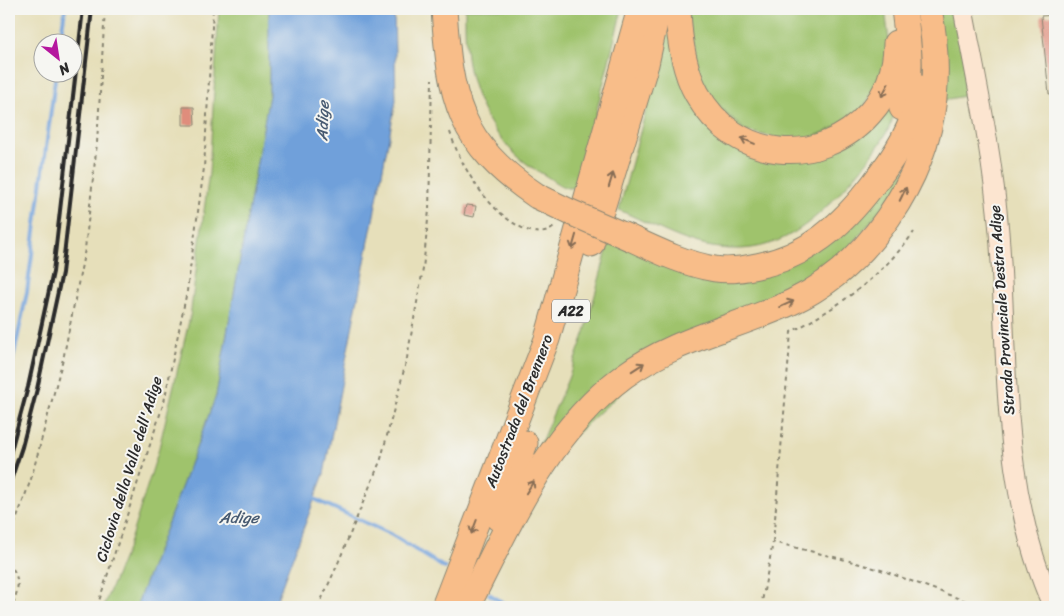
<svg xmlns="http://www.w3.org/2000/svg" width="1064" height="616" font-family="Sriracha,sans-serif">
	<rect width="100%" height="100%" fill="#f6f6f2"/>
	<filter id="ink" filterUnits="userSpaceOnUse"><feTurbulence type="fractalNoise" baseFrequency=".02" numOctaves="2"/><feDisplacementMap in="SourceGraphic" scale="10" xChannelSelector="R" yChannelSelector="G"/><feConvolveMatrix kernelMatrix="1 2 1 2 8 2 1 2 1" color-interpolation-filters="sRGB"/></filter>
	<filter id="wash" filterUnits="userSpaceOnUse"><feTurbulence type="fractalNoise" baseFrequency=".0096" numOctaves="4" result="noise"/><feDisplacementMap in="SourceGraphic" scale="20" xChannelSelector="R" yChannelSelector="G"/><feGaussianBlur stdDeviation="1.12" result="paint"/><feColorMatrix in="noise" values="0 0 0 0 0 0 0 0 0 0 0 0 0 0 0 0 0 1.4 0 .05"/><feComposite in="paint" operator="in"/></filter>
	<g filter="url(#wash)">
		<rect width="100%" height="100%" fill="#e6dfba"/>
		<g fill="#9fc36c" stroke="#65774c">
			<path d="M219,9H269V95L216,396L136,607H103L128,547L158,452L190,317L209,173Z"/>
			<path d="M465,9H622L597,109L583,186C579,186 573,188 568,188C560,187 549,177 541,173C504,152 480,115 470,74C465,53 465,30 465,9Z"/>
			<path d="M686,9H885L889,41L888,67L857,118L803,143L740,130L702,87Z"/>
			<path d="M934,9H956L974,94L939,101Z"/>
			<path d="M672,14L680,68L771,155L900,99C896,109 893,118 889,128C880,146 867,162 854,177C817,220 780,256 719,248C684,244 651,224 619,210Z"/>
			<path d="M905,151L904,180L831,271L678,340L524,482L568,379L585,332L610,239L763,273Z"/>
		</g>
		<path fill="#70a0da" stroke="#4e6682" d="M269,9H394L396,101L324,474L274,607H136L216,396L269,95Z"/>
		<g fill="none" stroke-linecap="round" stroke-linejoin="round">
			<g stroke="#70a0da" stroke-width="4">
				<path d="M60,42L65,9"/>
				<path d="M9,378L27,292L56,72"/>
				<path d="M310,497L392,535L445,568"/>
				<path d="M489,594L510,607"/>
			</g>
		</g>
		<g id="blocks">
			<g fill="#df8d7b">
				<path d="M1055,15V93L1049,94L1041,16Z"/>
				<path d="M183,107H194L195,125H183Z"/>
				<path d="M466,205L476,206L474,217L464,215Z"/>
			</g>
		</g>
	</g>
	<g filter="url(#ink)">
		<use href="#blocks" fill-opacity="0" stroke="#888572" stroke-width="1"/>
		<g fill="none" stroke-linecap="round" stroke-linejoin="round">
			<defs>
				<path id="secondary" d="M963,9C977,83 993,157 999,232C1009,360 999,487 1053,607"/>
				<g id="motorway">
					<path d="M444,9C450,99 458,143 537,196"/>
					<path d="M678,9C679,37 683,69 697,94C734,161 820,170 870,113C888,93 896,70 896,43"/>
					<path d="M902,108C914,74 908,43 904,9"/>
					<path d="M630,238C658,251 685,264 715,269C728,271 744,269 757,266C808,256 841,226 872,186C895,156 915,127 920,88"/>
					<path d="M591,244L646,64L658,9"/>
					<path d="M498,518L525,443"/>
					<path d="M444,607L547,339L640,9"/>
					<path d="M467,607C509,525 547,433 624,376C675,339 736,328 792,302C868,266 925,181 934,98C937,68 935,38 929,9"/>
				</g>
			</defs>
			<use href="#secondary" stroke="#888572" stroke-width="21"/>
			<use href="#motorway" stroke="#888572" stroke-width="27"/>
			<g stroke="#888572" stroke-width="2" stroke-dasharray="4 4" stroke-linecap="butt">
				<path d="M105,11L110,9"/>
				<path d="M450,132C461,168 491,216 527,230C538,234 548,234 556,225"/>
				<path d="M9,540L31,479L64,355L85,249L97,143L105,9"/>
				<path d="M773,542L791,332C840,306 881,277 914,232"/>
				<path d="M9,562C21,581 19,587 12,607"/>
				<path d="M97,607L164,402L187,291L204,168L213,9"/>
				<path d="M318,607L336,568L381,459L407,358L423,269L429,210L432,79"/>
				<path d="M761,607L773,542L846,560L881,570L982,607"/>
			</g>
			<use href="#secondary" stroke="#fce5d0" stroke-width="19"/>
			<use href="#motorway" stroke="#f8bd89" stroke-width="25"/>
			<g stroke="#2b2b2b" stroke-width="4">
				<path d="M9,458L28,387L53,272L83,9"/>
				<path d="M9,486L22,447L37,389L62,273L92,9"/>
			</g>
			<defs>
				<path id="motorway-bridge" d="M537,196L570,212L630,238"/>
			</defs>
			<use href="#motorway-bridge" stroke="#888572" stroke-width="27" stroke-linecap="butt"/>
			<use href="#motorway-bridge" stroke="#f8bd89" stroke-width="25"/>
		</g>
		<defs><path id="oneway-shaft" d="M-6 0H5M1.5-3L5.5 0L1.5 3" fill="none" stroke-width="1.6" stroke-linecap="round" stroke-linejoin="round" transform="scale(1.25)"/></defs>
		<g stroke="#876d55">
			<use href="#oneway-shaft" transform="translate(885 90) rotate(118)"/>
			<use href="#oneway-shaft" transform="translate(748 141) rotate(-157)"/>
			<use href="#oneway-shaft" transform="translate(611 180) rotate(-73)"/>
			<use href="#oneway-shaft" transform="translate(903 194) rotate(-64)"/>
			<use href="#oneway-shaft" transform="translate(574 242) rotate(106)"/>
			<use href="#oneway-shaft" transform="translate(787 304) rotate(-24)"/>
			<use href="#oneway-shaft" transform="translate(638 367) rotate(-33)"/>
			<use href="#oneway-shaft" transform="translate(530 487) rotate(-57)"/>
			<use href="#oneway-shaft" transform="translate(474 527) rotate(111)"/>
		</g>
	</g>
	<g text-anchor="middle" stroke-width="4" stroke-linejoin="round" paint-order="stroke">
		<rect fill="#f6f6f2" stroke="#686867" stroke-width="1" x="552" y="299.5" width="38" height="23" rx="4"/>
		<g font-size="14" font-weight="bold" fill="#2b2b2b">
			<text x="571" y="316">A22</text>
		</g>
		<g font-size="15" fill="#2b2b2b" stroke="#f6f6f2">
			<text transform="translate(1002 310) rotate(-94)" y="5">Strada Provinciale Destra Adige</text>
			<text transform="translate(519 411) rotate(-69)" y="5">Autostrada del Brennero</text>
			<text transform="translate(129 469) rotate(-73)" y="5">Ciclovia della Valle dell'Adige</text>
		</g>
		<g font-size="16" font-style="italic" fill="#475a71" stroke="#f6f6f2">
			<text transform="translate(322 121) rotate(-88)" y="6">Adige</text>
			<text x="239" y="523">Adige</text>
		</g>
	</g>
	<rect width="1064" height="616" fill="none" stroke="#f6f6f2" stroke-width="30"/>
	<g transform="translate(58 58) rotate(150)"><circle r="24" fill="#f6f6f2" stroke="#a5a5a2"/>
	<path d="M0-4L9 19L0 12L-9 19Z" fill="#b5179e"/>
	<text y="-8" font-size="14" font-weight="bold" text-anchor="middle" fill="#2b2b2b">N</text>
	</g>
</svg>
